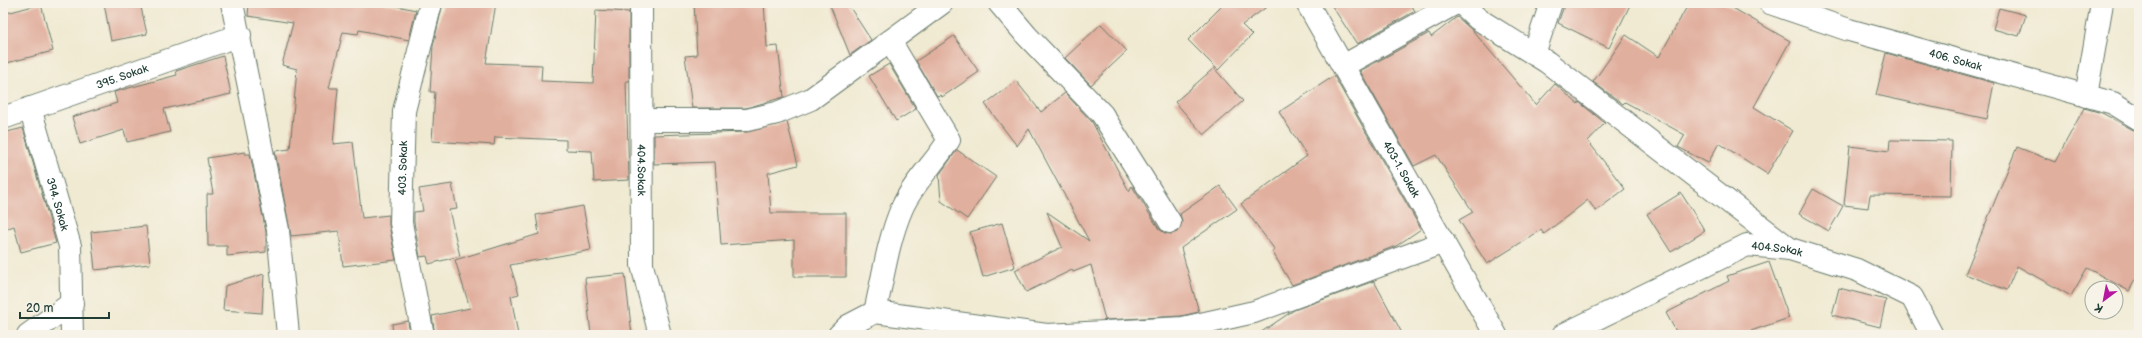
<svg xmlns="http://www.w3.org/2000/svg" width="2142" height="338" font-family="'Balsamiq Sans',sans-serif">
	<rect width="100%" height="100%" fill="#f7f3e8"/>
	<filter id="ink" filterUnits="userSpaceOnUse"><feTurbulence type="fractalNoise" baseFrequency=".025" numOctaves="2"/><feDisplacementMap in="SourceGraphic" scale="8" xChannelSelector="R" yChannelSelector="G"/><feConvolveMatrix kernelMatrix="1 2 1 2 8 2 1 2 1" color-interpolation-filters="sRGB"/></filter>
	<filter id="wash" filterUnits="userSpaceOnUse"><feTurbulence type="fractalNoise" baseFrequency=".012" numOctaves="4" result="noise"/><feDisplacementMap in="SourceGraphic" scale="16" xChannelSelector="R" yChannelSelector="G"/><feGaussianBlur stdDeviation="0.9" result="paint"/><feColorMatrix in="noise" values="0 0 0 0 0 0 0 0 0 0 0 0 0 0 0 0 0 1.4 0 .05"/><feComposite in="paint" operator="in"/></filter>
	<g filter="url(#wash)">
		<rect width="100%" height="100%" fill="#f0ead2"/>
		<g id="blocks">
			<g fill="#e1af9e">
				<path d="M104,3H140L147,34L111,41Z"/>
				<path d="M249,3H383L416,10L409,40L359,30L358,34L343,32L329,88H338L333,144L353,142L362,218L389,215V225L396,260L343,266L339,231L291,236L275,151L290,149L297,69L282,65L293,23L248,16Z"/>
				<path d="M443,3H496L486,63L542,65L541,81L593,83L596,10L629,12V81H626L629,180L594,182L592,151L566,150V140L495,137L494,145L432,141L435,92H430L433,46Z"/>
				<path d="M694,3H764L767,47L778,46L784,97L746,108H692L685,56L697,55Z"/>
				<path d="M829,3H847L871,40L850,55Z"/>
				<path d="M1225,3H1272L1242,25L1252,35L1218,70L1188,40Z"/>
				<path d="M1330,3H1410L1415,11L1357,44Z"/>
				<path d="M1565,3H1631L1609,48L1558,23Z"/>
				<path d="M1689,3H1724L1790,41L1754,107L1793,131L1767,174L1719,143L1708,163L1678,147L1685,135L1625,102L1623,104L1593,82L1626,35L1659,57Z"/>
				<path d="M41,4L53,51L3,64V14Z"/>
				<path d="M1999,8L2026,15L2019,36L1993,29Z"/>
				<path d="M1457,17L1473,31L1536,105L1555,84L1578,104L1579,102L1605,123L1588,141L1625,189L1596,211L1588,200L1544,234L1541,230L1487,264L1459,220L1473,212L1436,155L1414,166L1360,71L1429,33L1431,37Z"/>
				<path d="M1101,24L1127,51L1091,85L1065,58Z"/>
				<path d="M954,36L979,72L942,97L940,95L937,96L916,61Z"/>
				<path d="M1886,53L1994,83L1987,119L1876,95Z"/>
				<path d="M223,56L231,94L164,109L170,132L127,142L124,130L80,144L72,117L117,103L114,92L177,75L176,71Z"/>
				<path d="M889,64L916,109L896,121L869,76Z"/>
				<path d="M1214,68L1243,101L1204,135L1175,102Z"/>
				<path d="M1334,76L1421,229L1396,246L1292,285L1272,251L1275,250L1241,204L1307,156L1279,112Z"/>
				<path d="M1016,81L1041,112L1065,93L1092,122L1129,191L1132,186L1159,229L1165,233L1171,234L1177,232L1182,222L1180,214L1220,186L1237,209L1181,248L1199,312L1181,316L1105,320L1091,265L1073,272L1072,270L1026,292L1015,270L1062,247L1047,212L1089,241L1029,129L1017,146L985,104Z"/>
				<path d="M2084,108L2102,113L2139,133V273L2129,291L2087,268L2071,296L2017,266L2007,290L1965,274L2017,147L2055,162Z"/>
				<path d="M787,122L798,165L768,173L771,213H846V277H794V240L721,245L715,162L654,164V135L747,132Z"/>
				<path d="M23,128L56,243L21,252L14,226L3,230V133Z"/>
				<path d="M1890,140L1952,141L1951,196L1870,195L1868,208L1844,205L1850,146L1889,151Z"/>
				<path d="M957,150L996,177L967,219L941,201L939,175Z"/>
				<path d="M245,152V154H250L266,232V252L227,256V246H208L207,194H213L207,158Z"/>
				<path d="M452,184L457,209L449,210L460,256L429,264L427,256L420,257L414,222V212L423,211L419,189Z"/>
				<path d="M1813,189L1843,206L1829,231L1799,214Z"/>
				<path d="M1681,193L1705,231L1671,252L1647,214Z"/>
				<path d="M583,206L591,250L510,265L519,294L511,296L518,335H435L432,316L470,308L455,260L539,234L536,215Z"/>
				<path d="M1002,223L1015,267L983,277L970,232Z"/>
				<path d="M146,226L150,264L95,270L91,232Z"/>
				<path d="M1769,262L1789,318L1739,335H1678L1666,313L1729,281L1727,276Z"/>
				<path d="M264,274L262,313L223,310L225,286Z"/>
				<path d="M625,274L632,335H591L585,278Z"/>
				<path d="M1374,281L1403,335H1257L1294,310Z"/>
				<path d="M1839,288L1886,300L1880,327L1832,315Z"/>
				<path d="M408,321L410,335H393L392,324Z"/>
			</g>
		</g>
	</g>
	<g filter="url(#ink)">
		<use href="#blocks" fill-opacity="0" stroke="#687a6b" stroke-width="1"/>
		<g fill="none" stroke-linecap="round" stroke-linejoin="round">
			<defs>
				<g id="minor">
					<path d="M999,3L1027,36L1102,114L1170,222"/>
					<path id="s1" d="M1307,3L1496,335"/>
					<path d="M1461,3L1478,19L1547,62L1790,249"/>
					<path id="s2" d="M1770,3L1849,30L2113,103L2139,119"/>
					<path d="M1534,54L1551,3"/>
					<path d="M1343,66L1456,3"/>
					<path d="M2086,96L2102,3"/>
					<path id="s3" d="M30,108L70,246L72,335"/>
					<path id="s4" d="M3,118L240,35"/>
					<path d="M642,120H747L777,113L811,99L942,3"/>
					<path d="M875,312C883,278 888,240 902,208C913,183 934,164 949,140L890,41"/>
					<path d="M28,335L72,303"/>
					<path id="s5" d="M423,335L401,223L404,111L431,3"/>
					<path d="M839,335L848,326L875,312L1047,335L1183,328L1254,312L1444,242"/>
				</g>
				<g id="tertiary">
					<path d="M232,3L278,230L288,335"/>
					<path id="s6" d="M641,3L642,265L660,335"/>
					<path id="s7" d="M1563,335L1747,245L1790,249L1857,270L1912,297L1932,335"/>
				</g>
			</defs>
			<use href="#minor" stroke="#687a6b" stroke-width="24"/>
			<use href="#tertiary" stroke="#687a6b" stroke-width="24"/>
			<use href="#minor" stroke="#fff" stroke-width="22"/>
			<use href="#tertiary" stroke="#fff" stroke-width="22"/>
		</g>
	</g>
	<g text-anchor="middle" stroke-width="3" stroke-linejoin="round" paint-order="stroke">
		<g font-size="11" fill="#1f3d34" stroke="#f7f3e8">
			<text dy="4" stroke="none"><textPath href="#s2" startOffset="194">406. Sokak</textPath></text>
			<text dy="4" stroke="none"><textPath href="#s4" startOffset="126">395. Sokak</textPath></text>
			<text dy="4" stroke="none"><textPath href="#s5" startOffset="169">403. Sokak</textPath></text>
			<text dy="4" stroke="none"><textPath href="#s1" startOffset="191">403-1. Sokak</textPath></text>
			<text dy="4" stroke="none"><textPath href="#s6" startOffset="167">404.Sokak</textPath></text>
			<text dy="4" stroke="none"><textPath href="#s3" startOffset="100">394. Sokak</textPath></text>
			<text dy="4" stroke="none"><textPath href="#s7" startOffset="235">404.Sokak</textPath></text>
		</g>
	</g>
	<rect width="2142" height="338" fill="none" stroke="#f7f3e8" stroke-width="16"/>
	<g transform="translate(2104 300) rotate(212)"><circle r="19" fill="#f7f3e8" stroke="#a1aaa0"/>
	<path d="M0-3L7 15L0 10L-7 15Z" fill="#b5179e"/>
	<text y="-6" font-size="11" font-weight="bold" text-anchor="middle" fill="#1f3d34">K</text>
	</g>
	<path d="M20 312v6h89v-6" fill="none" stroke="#1f3d34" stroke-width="2"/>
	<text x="26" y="312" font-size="12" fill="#1f3d34" stroke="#f7f3e8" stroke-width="3" paint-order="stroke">20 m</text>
</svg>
